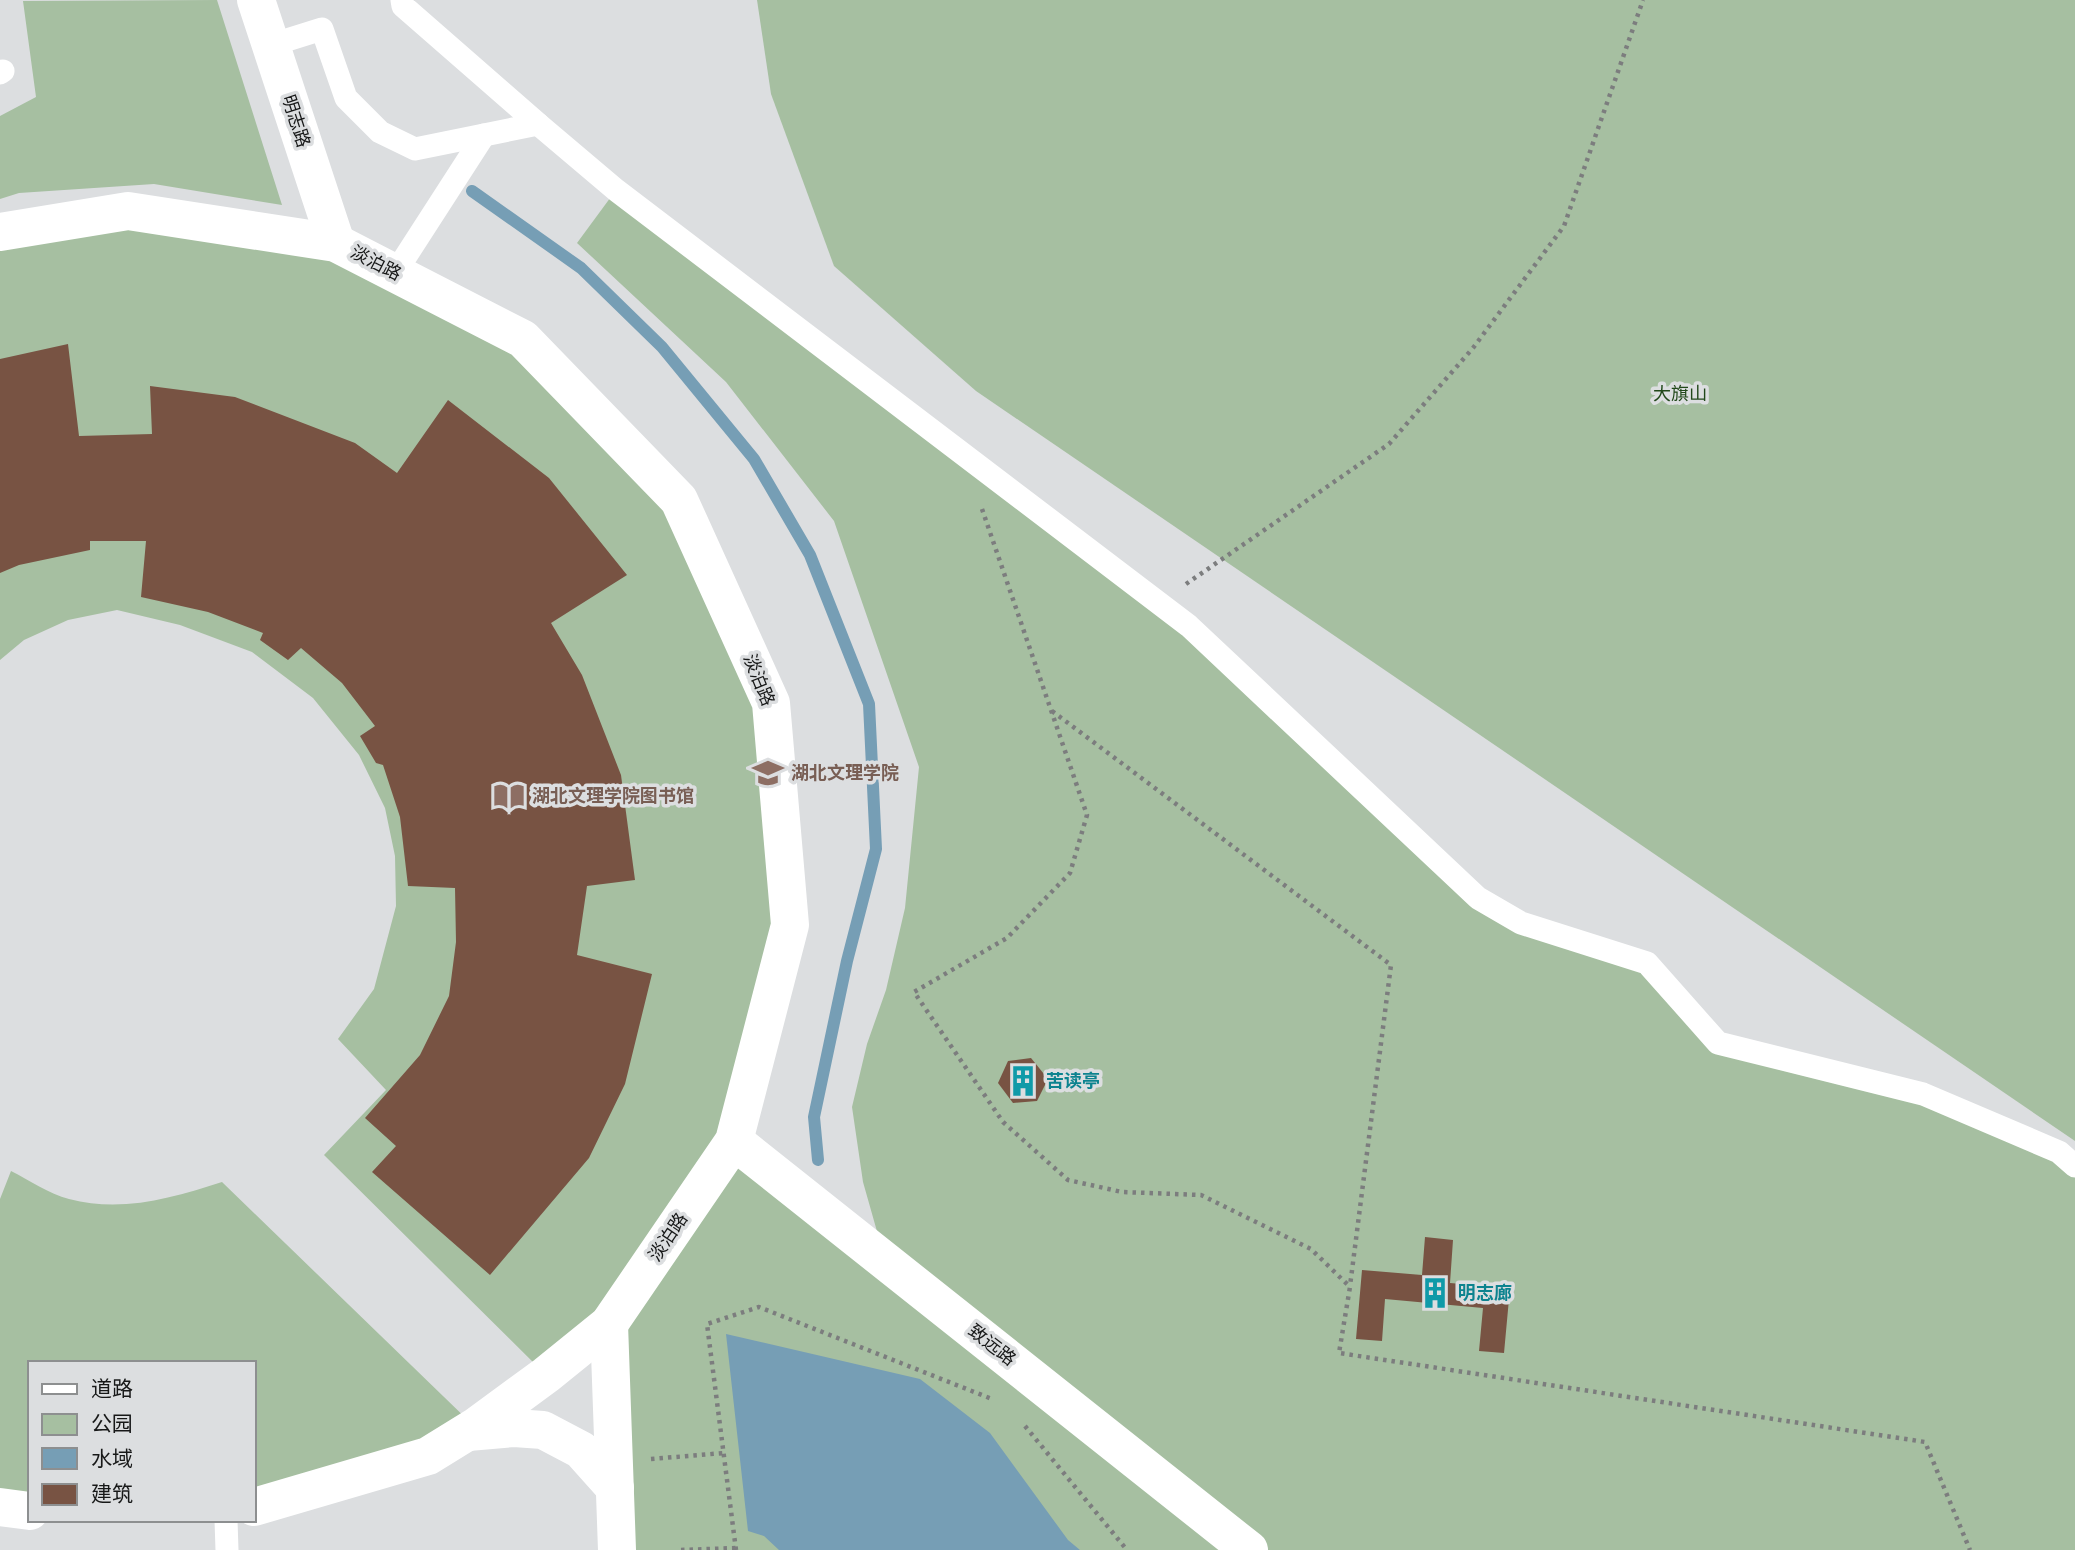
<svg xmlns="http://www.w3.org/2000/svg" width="2075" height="1550" font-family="Overpass,'Noto Sans SC',sans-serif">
	<rect width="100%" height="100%" fill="#dcdee0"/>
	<g fill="#a6bfa1">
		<path d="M217,0L282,205L154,184L19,193L0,199V116L36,97L23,1Z"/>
		<path d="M757,0H2075V1141L976,391L834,266L771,94Z"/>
		<path d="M616,190L1189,626L1478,898L1647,963L1718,1043L1923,1094L2075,1166V1550H617L609,1325L546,1375L324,1155L386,1090L338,1039L374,989L396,906L395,856L385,808L359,755L313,698L252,652L180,625L117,610L68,620L24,640L0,660V232L128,211L336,243L523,339L679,500L771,703L790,925L734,1141L880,1242L863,1182L852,1107L867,1044L886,990L905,908L919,767L834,521L726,382L577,243Z"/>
		<path d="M11,1171C29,1180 49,1194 69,1199C122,1213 172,1198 222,1182L475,1427L254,1507V1363H30V1511L0,1507V1199Z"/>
	</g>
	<path fill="#769eb5" d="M726,1334L920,1379L990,1433L1068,1540L1080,1550H779L764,1536L748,1531Z"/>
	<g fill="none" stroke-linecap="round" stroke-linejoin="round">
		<path stroke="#769eb5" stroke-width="12" d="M472,191L581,268L662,347L754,459L810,555L869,704L876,849L847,961L814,1117L818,1160"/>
	</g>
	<g fill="#785343">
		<path d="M68,344L79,436L152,434L150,386L235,397L355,443L397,473L448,400L549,478L627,575L551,623L582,675L621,775L635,880L587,886L577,955L652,974L625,1084L589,1158L490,1275L372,1172L396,1146L365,1118L420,1055L449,996L456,942L455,888L408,886L400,817L383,765L376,763L360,736L375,726L342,683L301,648L288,660L260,640L263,633L208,612L141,597L146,541H90V550L19,565L0,573V359Z"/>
		<path d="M1031,1058L1048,1079L1037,1101L1013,1103L998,1083L1008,1061Z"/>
		<path d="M1425,1237L1453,1240L1450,1283L1510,1288L1504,1353L1479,1351L1483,1308L1385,1299L1382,1341L1356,1339L1362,1270L1422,1275Z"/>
	</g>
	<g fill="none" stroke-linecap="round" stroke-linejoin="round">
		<g stroke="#7c7d7e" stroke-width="4.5" stroke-dasharray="3.5 5" stroke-linecap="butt">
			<path d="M982,509L1087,815L1070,873L1007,938L914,992L1003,1122L1068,1180L1122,1192L1201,1195L1311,1249L1350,1287L1339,1353L1925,1442L1970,1550"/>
			<path d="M1186,584L1389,444L1473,348L1564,226L1643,0"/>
			<path d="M1052,711L1391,965L1350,1286"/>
			<path d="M1025,1426L1127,1550"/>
			<path d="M651,1459L724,1453"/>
			<path d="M681,1550L736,1548"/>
			<path d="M736,1550L707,1324L759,1307L992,1399"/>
		</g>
		<g stroke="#fff" stroke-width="23">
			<path d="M271,45L322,29L346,98L380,132L415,149L538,124L403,6L402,0"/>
			<path d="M0,73L3,71"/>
			<path d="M538,124L616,190L1189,626L1478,898L1521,923L1647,963L1718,1043L1923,1094L2059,1152L2075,1166"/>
			<path d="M395,273L484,135"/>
			<path d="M226,1520L227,1550"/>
		</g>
		<g stroke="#fff" stroke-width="38">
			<path d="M256,0L336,243"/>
			<path d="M0,232L128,211L336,243L523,339L679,500L771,703L790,925L734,1141L609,1324L546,1375L475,1427L428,1456L254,1507"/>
			<path d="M734,1141L1249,1550"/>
			<path d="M609,1324L617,1550"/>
			<path d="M468,1432L514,1428L543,1430L581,1450L615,1488"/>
			<path d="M0,1507L30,1511"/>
		</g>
	</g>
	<defs>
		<symbol id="university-bare" viewBox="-9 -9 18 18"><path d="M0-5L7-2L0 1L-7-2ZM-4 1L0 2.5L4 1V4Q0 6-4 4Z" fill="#8d6e63" stroke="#dcdee0" stroke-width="2.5" paint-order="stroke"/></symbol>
		<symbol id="library-bare" viewBox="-9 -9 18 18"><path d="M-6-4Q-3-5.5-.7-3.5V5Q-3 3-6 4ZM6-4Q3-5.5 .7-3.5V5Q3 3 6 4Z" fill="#8d6e63" stroke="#dcdee0" stroke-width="2.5" paint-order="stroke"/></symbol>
		<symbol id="building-bare" viewBox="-9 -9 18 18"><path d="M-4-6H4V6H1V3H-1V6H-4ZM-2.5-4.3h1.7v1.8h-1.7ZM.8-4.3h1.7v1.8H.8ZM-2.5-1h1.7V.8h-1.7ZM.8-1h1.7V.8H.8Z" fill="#0f9aa8" stroke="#dcdee0" stroke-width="2.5" paint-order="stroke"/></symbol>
	</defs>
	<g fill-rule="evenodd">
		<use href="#university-bare" x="746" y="751" width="44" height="44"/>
		<use href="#library-bare" x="487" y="774" width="44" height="44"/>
		<use href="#building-bare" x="1001" y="1059" width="44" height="44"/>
		<use href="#building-bare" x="1413" y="1271" width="44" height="44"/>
	</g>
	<g text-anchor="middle" stroke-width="7" stroke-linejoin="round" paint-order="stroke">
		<g font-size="18" fill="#171818" stroke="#dcdee0">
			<text transform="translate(296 121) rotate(72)" y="6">明志路</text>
			<text transform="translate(376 263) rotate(27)" y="6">淡泊路</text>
			<text transform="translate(759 680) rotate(68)" y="6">淡泊路</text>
			<text transform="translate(668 1237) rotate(-56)" y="6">淡泊路</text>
			<text transform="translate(992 1345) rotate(38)" y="6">致远路</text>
		</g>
		<g font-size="18" fill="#21481a" stroke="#dcdee0">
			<text x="1680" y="400">大旗山</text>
		</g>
		<g font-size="18" font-weight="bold" fill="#785e54" stroke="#dcdee0" text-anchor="start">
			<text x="791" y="779">湖北文理学院</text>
			<text x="532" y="802">湖北文理学院图书馆</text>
		</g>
		<g font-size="18" font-weight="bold" fill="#0d838f" stroke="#dcdee0" text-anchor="start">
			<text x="1046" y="1087">苦读亭</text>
			<text x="1458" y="1299">明志廊</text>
		</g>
	</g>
	<rect x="28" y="1361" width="228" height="161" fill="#dcdee0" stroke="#8d8f90" stroke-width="2"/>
	<rect x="42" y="1384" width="35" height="10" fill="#ffffff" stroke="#8d8f90" stroke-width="2"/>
	<text x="91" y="1396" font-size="21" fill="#171818">道路</text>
	<rect x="42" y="1414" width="35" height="21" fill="#a6bfa1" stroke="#8d8f90" stroke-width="2"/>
	<text x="91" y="1431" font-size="21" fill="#171818">公园</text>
	<rect x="42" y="1448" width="35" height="21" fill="#769eb5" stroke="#8d8f90" stroke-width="2"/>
	<text x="91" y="1466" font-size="21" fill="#171818">水域</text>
	<rect x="42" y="1484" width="35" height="21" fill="#785343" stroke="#8d8f90" stroke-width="2"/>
	<text x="91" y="1501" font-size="21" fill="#171818">建筑</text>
</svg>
